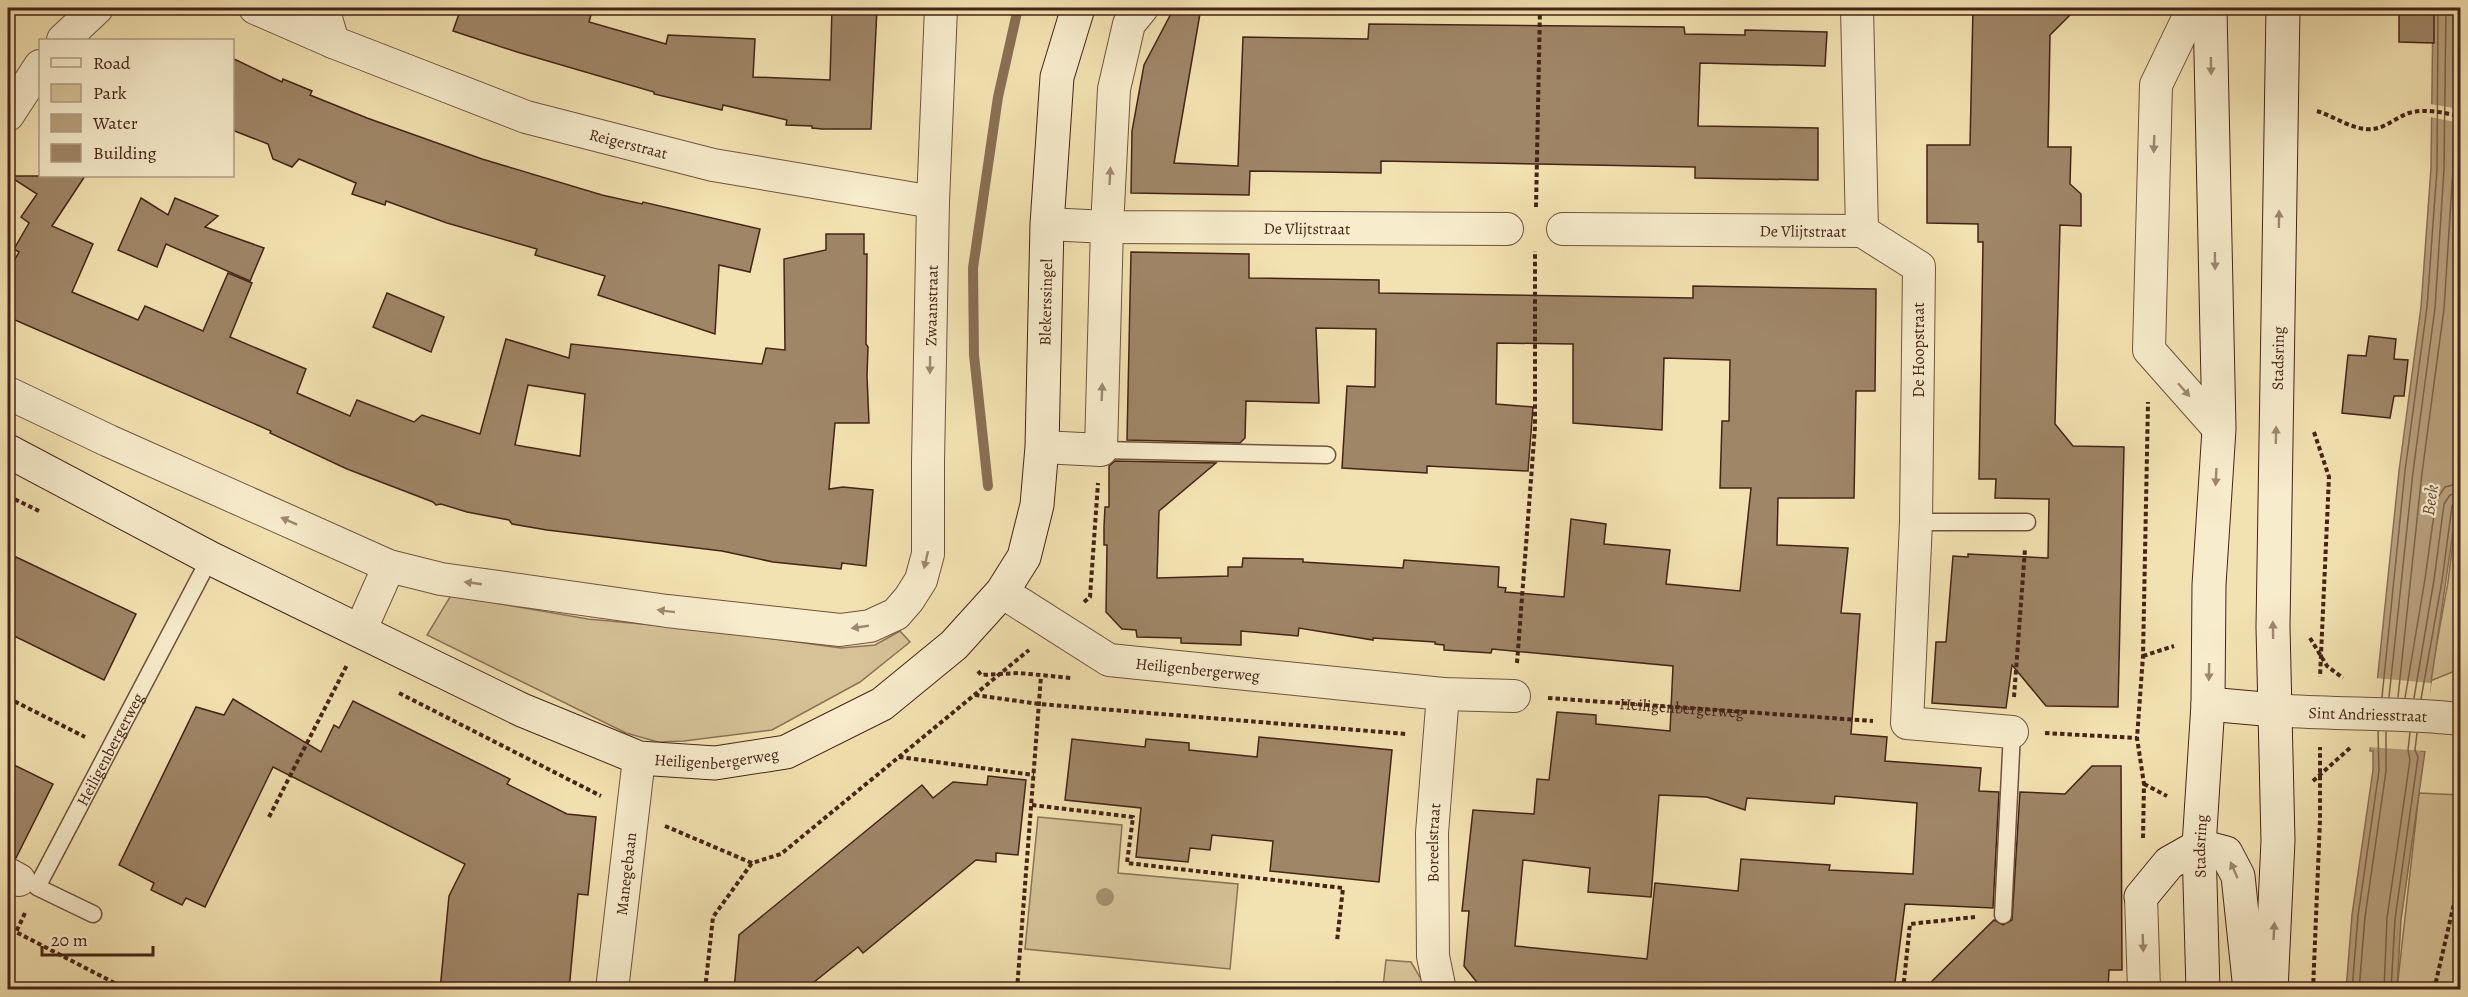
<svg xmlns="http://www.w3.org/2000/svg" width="2468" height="997" font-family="Alegreya,serif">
	<rect width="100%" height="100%" fill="#f3e2b1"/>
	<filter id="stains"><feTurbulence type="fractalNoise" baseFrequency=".00333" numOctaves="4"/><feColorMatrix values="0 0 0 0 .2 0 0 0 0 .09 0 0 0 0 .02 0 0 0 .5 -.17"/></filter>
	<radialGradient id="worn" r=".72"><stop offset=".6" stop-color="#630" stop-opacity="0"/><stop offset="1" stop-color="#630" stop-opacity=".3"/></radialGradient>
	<g fill="#d5c297" stroke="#8d7257" stroke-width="1.5">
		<path d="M2460,484V669L2430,681L2448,582Z"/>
		<path d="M453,592L495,603L588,619L717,631L841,648L875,645L900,631L910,642L860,682L772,730L684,741L658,742L626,733L427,635Z"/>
		<path d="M2419,793L2460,795V989H2397Z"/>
		<path d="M1038,817L1122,825L1118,873L1238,884L1230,969L1025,949Z"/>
		<path d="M1386,960L1411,962L1427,989L1335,990L1336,982L1383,987Z"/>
	</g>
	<path fill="#b8a17d" stroke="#8a6f54" stroke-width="1.5" d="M2433,8H2460V484L2421,751H2425L2401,920L2397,989L2346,990L2352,915L2373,770V751H2370L2399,471L2421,307L2431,168Z"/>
	<g fill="#f3e2b1">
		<path d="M2430,104L2460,109V123L2430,117Z"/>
		<path d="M2375,678L2431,683L2426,751L2368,747Z"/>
	</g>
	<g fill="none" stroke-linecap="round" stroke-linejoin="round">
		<g stroke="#7e624a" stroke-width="1.5">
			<path d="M2382,697L2405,471L2427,307L2437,169L2438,8"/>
			<path d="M2389,697L2413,472L2435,308L2444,169L2446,8"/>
			<path d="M2398,697L2422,473L2444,309L2453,169L2455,8"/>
			<path d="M2405,698L2425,579L2436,500L2445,487L2460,483"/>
			<path d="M2414,698L2434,580L2444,504L2450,495L2460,492"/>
			<path d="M2421,699L2442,581L2452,506L2455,501L2460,500"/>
			<path d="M2352,990L2358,916L2379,771L2378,731"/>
			<path d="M2359,990L2365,917L2386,771V732"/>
			<path d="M2384,990L2387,918L2410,760L2408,750L2410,732"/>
			<path d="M2391,990L2395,919L2418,757L2415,750L2417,733"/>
		</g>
		<path stroke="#8a6f54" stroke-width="10" d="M988,486L974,355L973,268L998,97L1018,8"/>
	</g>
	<g fill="#9f8667" stroke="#452317" stroke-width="1.5" fill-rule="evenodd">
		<path d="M461,8H593L589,22L666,44L668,35L755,39L753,77L830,80L832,8L877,9L871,129H822L812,128V126L786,125L787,120L723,105L722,110L654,94V92L517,52L453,31Z"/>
		<path d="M1174,8H1201L1174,163L1238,166L1243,37L1368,39L1369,24L1684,27L1685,34L1745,35V30L1827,32L1825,66L1700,63L1698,126L1818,128V180L1695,178V167L1381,161V173L1250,171L1249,195L1131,193L1132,131L1144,65Z"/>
		<path d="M1973,8H2077L2050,35L2048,147H2071L2070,184L2081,194V226L2060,225L2055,424L2073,446L2124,447L2118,707L2046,706L2012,665L2006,708L1932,703L1936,642H1946L1953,556L1968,557V554L2048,558L2049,499L1995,498L1996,479H1979L1983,242H1978V224L1927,223V145H1970Z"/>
		<path d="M2399,8H2434V43L2399,42Z"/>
		<path d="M232,58L282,82L283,79L312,91L310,95L367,118L482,159L602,195L642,204L643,202L760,229L750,272L719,265L715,334L598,295L605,276L535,255L537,249L447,223L386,201L385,205L352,194L356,183L299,159L292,167L273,159L268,144L232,130Z"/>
		<path d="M9,176H85L52,226L93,244L72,292L138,320L145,306L203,331L228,273L252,283L230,337L306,369L297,393L350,416L357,400L414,422L422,415L480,434L506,339L569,358L571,344L762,364L766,348L785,350L784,259L826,250V234H864V254H867L866,344L868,347L867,376L869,423H835L829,489L843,487L873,490L866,566L842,563L841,569L773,562L722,551L547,530L512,524L509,520L467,512L441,504L436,505L433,502L347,469L270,433L271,431L8,317V272L19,252L14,249L29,223L21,217L37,194ZM528,385L585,394L580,456L515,445Z"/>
		<path d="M141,198L168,215L175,198L218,216L205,227L264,248L250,281L166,244L157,267L118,250Z"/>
		<path d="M1131,252L1249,254V278L1379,280V293L1693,298V286L1876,289L1875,391H1856L1854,498H1778L1777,545L1848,548L1841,613L1860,614L1851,734L1887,737L1885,761L1981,768L1979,791L1999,792L1993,908L1905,904L1894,990H1483L1464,966L1469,911H1462L1473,810L1534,814L1537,779L1549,780L1557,712L1596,715V724L1670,731L1673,666L1492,649L1491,653L1444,650V645L1435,644V642L1373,638V640L1299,628L1298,636L1241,631V645L1181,643V638L1137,637L1136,630L1122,629L1106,612L1107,545H1104V527L1105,507H1109V466L1115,461L1216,463L1159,511L1157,578L1228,576V567H1242L1243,558L1303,559V562L1403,568L1404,560L1499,567L1498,587L1506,588L1505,592L1564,597L1571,519L1606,524L1604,544L1670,550L1666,584L1740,591L1751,488H1720L1722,421H1729L1730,360L1664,358L1662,430L1573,423V344L1497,343L1496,404L1533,407L1528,471L1427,466V473L1342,468L1347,386L1375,387L1376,329L1316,328L1319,403L1246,401L1245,438L1240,443L1127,440ZM1659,795L1707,797L1745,810L1747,798L1834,804L1835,796L1917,803L1913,874L1829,870L1830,865L1741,859L1738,891L1655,883L1647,959L1515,946L1523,860L1590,868L1588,892L1651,897Z"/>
		<path d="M387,293L444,317L431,352L373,327Z"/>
		<path d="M2369,336L2396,339L2394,359L2408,360L2404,396H2394L2390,418L2342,413L2348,355L2366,356Z"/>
		<path d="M16,557L136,614L104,680L8,633V572Z"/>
		<path d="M233,699L321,752L334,725L339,728L353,701L510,779L507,784L567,814L596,817L588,895L578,894L569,990H440L449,896L465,864L273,767L205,907L186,898L182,905L151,890L154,883L119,865L196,707L224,715Z"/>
		<path d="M1259,737L1392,750L1379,882L1270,871L1273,841L1212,835L1210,850L1190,848L1188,862L1136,857L1141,808L1065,800L1072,739L1145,747L1146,739L1189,743V750L1257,757Z"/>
		<path d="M8,762L53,784L16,858L8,856Z"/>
		<path d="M2092,766H2121L2122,970H2109L2108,990H1923L1994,920L2003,925L2012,920L2020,792L2065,794Z"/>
		<path d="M988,776L1026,780L1018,855L996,853V862L976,860L863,953L858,947L804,990H734L739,935L922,785L933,798L953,782L987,785Z"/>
	</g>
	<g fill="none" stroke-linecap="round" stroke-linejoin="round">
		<defs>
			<g id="lane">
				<path d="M1101,450L1327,455"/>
				<path d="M1916,522H2027"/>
				<path id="s2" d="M93,914L37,887L210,558"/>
				<path d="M2003,915L2012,732"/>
			</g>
			<g id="street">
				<path id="s3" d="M255,8L333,42L526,117L713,165L933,202"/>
				<path d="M323,8L333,42"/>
				<path d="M1857,8L1862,231"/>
				<path d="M2193,8L2156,85L2149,350L2219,429"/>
				<path d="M63,40L97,8"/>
				<path d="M8,115L40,66"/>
				<path id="s4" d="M1047,224L1107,227L1507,229"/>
				<path id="s5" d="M1563,229L1862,231"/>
				<path d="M1862,231L1919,267L1916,522L1907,723L2012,732"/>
				<path id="s6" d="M8,393L109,441L389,566L441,579L667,611L840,630L870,626L896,614L909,599L921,580L928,554V461L933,202L941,8"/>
				<path d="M1042,447L1101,450L1107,227L1114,89L1129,24L1142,8"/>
				<path id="s7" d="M1002,592L1109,660L1443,694L1514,696"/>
				<path d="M360,631L389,566"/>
				<path id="s8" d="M2275,710C2336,715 2399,712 2460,719"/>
				<path d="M8,874L19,880"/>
				<path d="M2141,897L2144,990"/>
				<path id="s9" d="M612,990L639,758"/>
				<path id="s10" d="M1440,990L1433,956L1432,833L1443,694"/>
			</g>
			<g id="secondary">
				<path id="s11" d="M8,451L210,558L522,710L639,758L715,763L786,752L882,704L954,645L1002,592L1024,557L1037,505L1042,447L1047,224L1057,77L1078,8"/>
				<path d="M2208,704L2275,710"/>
				<path d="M2141,897L2169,863L2199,846L2226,853L2238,876L2250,990"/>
				<path id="s12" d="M2203,990L2199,846L2208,704L2209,585L2219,429L2210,8"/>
				<path id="s13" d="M2271,990L2278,841L2273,627L2283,8"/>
			</g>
		</defs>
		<use href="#lane" stroke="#70533e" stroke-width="19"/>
		<use href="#street" stroke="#70533e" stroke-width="34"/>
		<use href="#secondary" stroke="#452317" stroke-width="35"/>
		<g stroke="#452317" stroke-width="4" stroke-dasharray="4.5 3" stroke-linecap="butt">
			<path d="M2317,111C2333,116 2350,128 2366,129C2383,131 2394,118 2409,113C2426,108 2443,113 2460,116"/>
			<path d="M1536,207L1540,8"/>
			<path d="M2314,432L2329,477L2320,677"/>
			<path d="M8,496L39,511"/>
			<path d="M1084,602L1090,597L1098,483"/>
			<path d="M2310,638L2327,666L2343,678"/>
			<path d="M2143,656L2174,646"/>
			<path d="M1517,663L1535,427V251"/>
			<path d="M978,671L981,675L1019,673L1071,678"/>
			<path d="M399,693L601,796"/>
			<path d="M975,695L1039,704L1406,734"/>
			<path d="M2014,697L2025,549"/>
			<path d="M8,698L85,737"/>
			<path id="s1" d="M1548,698L1873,721"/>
			<path d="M2045,733L2137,738"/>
			<path d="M899,757L1034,775"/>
			<path d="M2313,781L2350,748"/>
			<path d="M2144,784L2167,796"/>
			<path d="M1032,805L1133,817L1127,863L1343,888L1337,941"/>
			<path d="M269,817L347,665"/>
			<path d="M665,826L752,863L781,854L1029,650"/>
			<path d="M2143,838L2144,784L2137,738L2143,656L2148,402"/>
			<path d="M25,913L16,932L128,990"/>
			<path d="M705,990L713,917L752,863"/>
			<path d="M1017,990L1041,676"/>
			<path d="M1903,990L1910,924L1975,917"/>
			<path d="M2313,990L2320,820V747"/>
			<path d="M2434,990L2460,878"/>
		</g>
		<use href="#lane" stroke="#f7eccc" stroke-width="16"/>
		<use href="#street" stroke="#f7eccc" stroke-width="32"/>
		<use href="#secondary" stroke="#f7eccc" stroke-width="33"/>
	</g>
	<circle fill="#a78f6e" cx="1105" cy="897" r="9"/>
	<defs><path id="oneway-solid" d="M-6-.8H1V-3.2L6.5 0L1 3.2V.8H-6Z" transform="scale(1.5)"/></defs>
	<g fill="#9e8872">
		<use href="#oneway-solid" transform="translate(2211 66) rotate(89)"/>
		<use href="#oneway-solid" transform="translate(2154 144) rotate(92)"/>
		<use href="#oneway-solid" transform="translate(1110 176) rotate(-87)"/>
		<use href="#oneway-solid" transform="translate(2279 219) rotate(-89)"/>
		<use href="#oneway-solid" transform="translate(2215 261) rotate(89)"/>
		<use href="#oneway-solid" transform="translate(930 365) rotate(91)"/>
		<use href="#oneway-solid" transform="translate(2184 390) rotate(49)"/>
		<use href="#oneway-solid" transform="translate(1102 392) rotate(-88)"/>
		<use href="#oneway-solid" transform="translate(2276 435) rotate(-89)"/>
		<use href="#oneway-solid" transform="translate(2216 477) rotate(93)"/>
		<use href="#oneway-solid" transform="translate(289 521) rotate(-156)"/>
		<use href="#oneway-solid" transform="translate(926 560) rotate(103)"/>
		<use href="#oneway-solid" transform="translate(473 583) rotate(-172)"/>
		<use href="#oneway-solid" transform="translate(666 611) rotate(-173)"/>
		<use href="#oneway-solid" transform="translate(860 627) rotate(171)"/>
		<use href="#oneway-solid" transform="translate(2273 630) rotate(-91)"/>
		<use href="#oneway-solid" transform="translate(2209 672) rotate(91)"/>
		<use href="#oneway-solid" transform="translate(2234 870) rotate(-114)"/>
		<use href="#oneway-solid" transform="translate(2274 931) rotate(-87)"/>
		<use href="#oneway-solid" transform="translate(2143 943) rotate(88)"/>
	</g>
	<g text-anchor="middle" stroke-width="4.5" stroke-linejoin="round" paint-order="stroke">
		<g font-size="16" fill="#452317" stroke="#f7eccc">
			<text dy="6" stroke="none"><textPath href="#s3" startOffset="398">Reigerstraat</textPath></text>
			<text dy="6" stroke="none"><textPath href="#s4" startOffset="260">De Vlijtstraat</textPath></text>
			<text dy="6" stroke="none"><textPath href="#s5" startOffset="240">De Vlijtstraat</textPath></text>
			<text dy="6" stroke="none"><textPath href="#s11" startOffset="1420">Blekerssingel</textPath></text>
			<text dy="6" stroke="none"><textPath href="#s6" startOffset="1251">Zwaanstraat</textPath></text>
			<text transform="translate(1918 350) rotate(-90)" y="6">De Hoopstraat</text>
			<text dy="6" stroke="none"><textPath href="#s13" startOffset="632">Stadsring</textPath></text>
			<text dy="6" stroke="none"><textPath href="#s7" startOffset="216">Heiligenbergerweg</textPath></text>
			<text dy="6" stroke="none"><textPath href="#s1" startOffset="134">Heiligenbergerweg</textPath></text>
			<text dy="6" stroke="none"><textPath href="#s8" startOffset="93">Sint Andriesstraat</textPath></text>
			<text dy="6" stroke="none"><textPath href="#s2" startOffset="218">Heiligenbergerweg</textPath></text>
			<text dy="6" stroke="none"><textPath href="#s11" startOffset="780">Heiligenbergerweg</textPath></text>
			<text dy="6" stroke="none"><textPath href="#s10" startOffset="148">Boreelstraat</textPath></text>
			<text dy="6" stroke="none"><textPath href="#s12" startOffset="144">Stadsring</textPath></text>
			<text dy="6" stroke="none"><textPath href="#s9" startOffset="117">Manegebaan</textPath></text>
		</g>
		<g font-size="18" font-style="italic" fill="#684936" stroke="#f7eccc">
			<text transform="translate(2430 500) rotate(-82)" y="6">Beek</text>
		</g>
	</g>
	<rect width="2468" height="997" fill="none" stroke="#f3e2b1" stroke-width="30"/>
	<rect x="9" y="9" width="2450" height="979" fill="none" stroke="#452317" stroke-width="3"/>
	<rect x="15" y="15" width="2438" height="967" fill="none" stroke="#452317" stroke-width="1.5"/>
	<rect x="39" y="39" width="195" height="138" fill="#f7eccc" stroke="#b09c84" stroke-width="1.5"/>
	<rect x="51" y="58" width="30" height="9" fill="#f7eccc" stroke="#b09c84" stroke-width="1.5"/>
	<text x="93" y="69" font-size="18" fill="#452317">Road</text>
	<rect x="51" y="84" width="30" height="18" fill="#d5c297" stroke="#b09c84" stroke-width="1.5"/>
	<text x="93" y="99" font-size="18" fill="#452317">Park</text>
	<rect x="51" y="114" width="30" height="18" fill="#b8a17d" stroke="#b09c84" stroke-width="1.5"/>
	<text x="93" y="129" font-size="18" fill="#452317">Water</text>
	<rect x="51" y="144" width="30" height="18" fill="#9f8667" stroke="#b09c84" stroke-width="1.5"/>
	<text x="93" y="159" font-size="18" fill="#452317">Building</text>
	<path d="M42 946v9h111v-9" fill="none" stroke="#452317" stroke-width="3"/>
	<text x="51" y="946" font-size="18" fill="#452317" stroke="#f7eccc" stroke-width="4.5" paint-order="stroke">20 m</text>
	<rect width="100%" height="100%" filter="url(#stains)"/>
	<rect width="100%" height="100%" fill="url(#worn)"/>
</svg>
